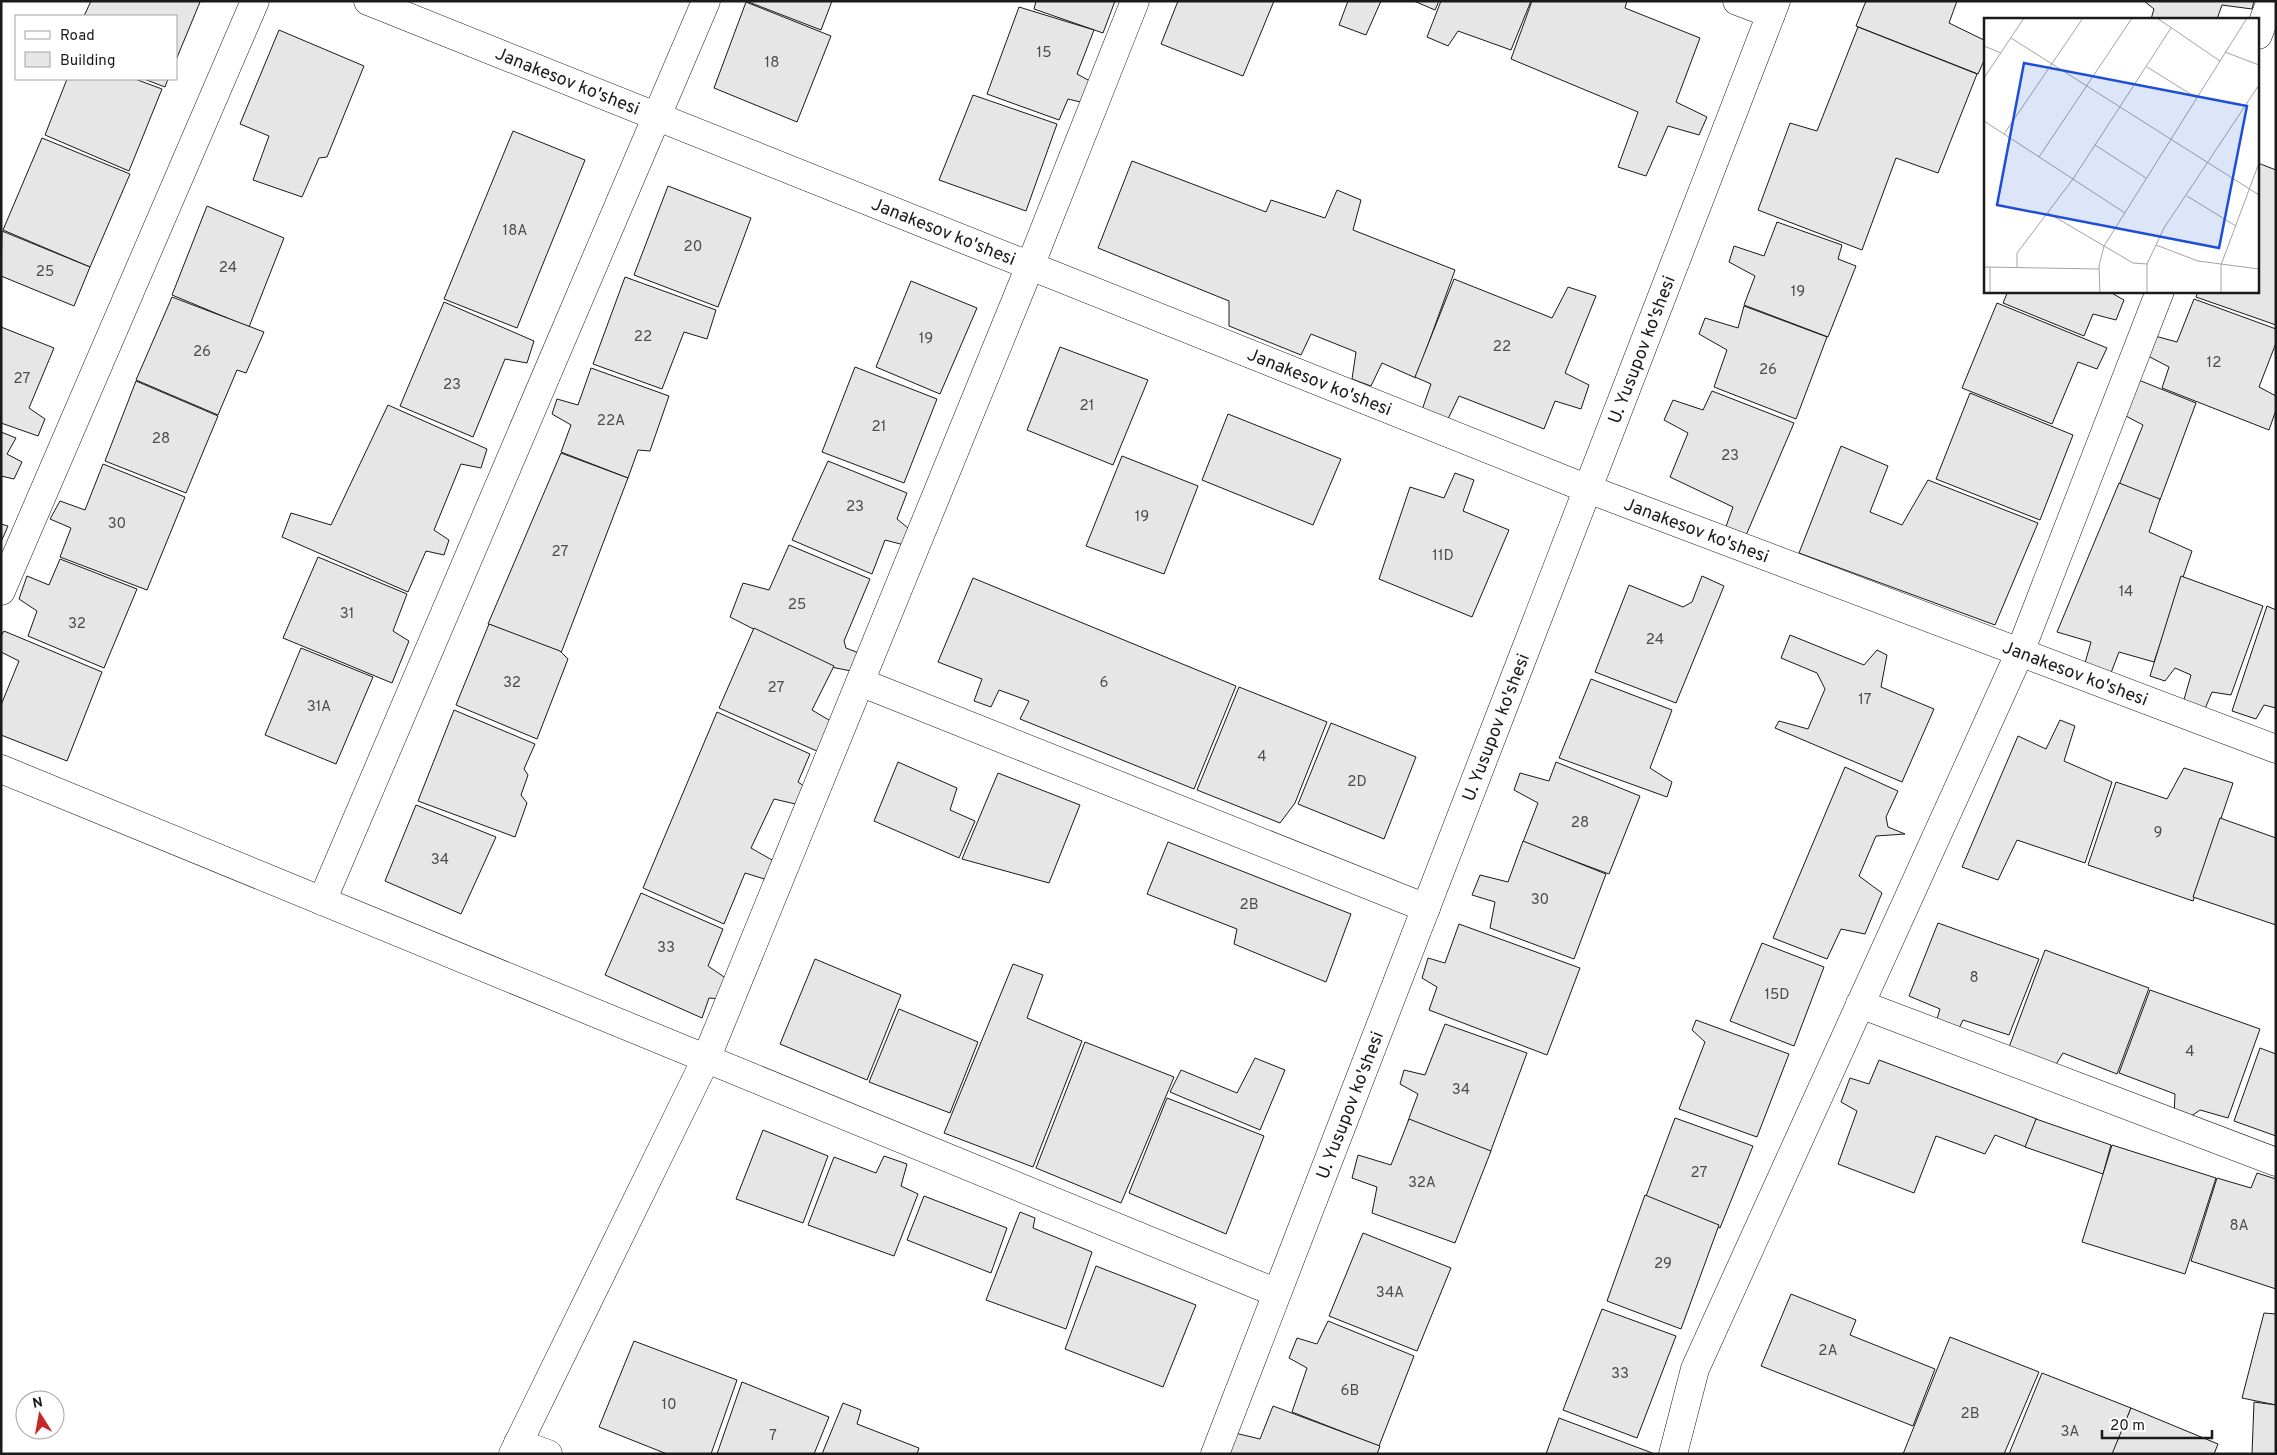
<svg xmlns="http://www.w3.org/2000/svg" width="2277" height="1455" font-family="Overpass,sans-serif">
	<rect width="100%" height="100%" fill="#fff"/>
	<g fill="#e6e6e6" stroke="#1a1a1a">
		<path d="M91,1H198L200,2L176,60V16H84Z"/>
		<path d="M746,1H832L821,30Z"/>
		<path d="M1036,1H1115L1103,33L1034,9Z"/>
		<path d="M1178,1H1274L1243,76L1161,44Z"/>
		<path d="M1348,1H1381L1366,35L1339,25Z"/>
		<path d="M1414,1H1439L1435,10Z"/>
		<path d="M1441,1H1531L1511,50L1458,31L1448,46L1427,37Z"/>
		<path d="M1532,1H1627L1625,8L1700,38L1676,102L1707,117L1699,135L1668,126L1646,176L1618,167L1638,112L1511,59Z"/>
		<path d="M1866,1H1957L1949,23L1986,41V56L1978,74L1856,26Z"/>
		<path d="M2144,1H2254L2252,9L2222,5L2217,19H2151L2154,9Z"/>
		<path d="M746,2L831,36L797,122L714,88Z"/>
		<path d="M1019,7L1094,30L1077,74L1101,87L1093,105L1068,99L1059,120L987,94Z"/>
		<path d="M1858,27L1977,74L1938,173L1896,158L1862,250L1758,210L1790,123L1817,131Z"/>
		<path d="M279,30L364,66L327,157L319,158L302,197L253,180L269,136L240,124Z"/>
		<path d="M67,79H135L162,89L129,171L45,135Z"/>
		<path d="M144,79H168L165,87Z"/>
		<path d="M973,95L1057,124L1026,211L939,180Z"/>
		<path d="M513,131L585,160L517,328L444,299Z"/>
		<path d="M42,138L130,174L90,267L3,230Z"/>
		<path d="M1132,161L1266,212L1271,200L1325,218L1337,190L1361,200L1353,230L1455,270L1416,378L1382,363L1371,386L1352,379L1356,352L1311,334L1301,355L1229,326V301L1098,248Z"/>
		<path d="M2258,163L2276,170V325L2196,297L2198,291H2258Z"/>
		<path d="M668,186L751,218L718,307L634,275Z"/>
		<path d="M207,206L284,238L249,327L172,295Z"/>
		<path d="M1777,222L1842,245L1838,259L1856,266L1828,337L1744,305L1755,276L1729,262L1734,246L1764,256Z"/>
		<path d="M2,231L90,267L74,306L1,276Z"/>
		<path d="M625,277L716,310L707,339L684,332L662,389L593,364Z"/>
		<path d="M1454,279L1552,318L1568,287L1596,296L1565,373L1589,385L1581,409L1555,401L1544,429L1459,396L1448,419L1422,410L1431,384L1415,377Z"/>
		<path d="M911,281L977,308L940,394L876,367Z"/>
		<path d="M2008,291H2108L2124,300L2116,320L2093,314L2084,336L2003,303Z"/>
		<path d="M172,297L264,332L246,373L237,370L218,415L136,380Z"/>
		<path d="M2194,299L2276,329V343L2259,387L2276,396V410L2269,430L2162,388L2169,367L2148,356L2155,336L2177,342Z"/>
		<path d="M444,302L534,341L527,363L505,359L473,437L400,406Z"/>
		<path d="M1997,303L2107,348L2097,369L2078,362L2052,424L1962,388Z"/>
		<path d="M1744,306L1827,337L1796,419L1714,387L1727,350L1699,334L1705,318L1738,328Z"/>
		<path d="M1,327L54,348L29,408L45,419L38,436L1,423Z"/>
		<path d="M1060,347L1148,380L1113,465L1027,430Z"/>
		<path d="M855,367L937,399L904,483L822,452Z"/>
		<path d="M591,368L669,396L650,451L638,450L628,478L561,452L571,425L552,414L557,399L578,405Z"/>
		<path d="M2136,379L2196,403L2160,500L2119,485L2143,425L2122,414Z"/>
		<path d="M136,381L218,416L186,493L105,461Z"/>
		<path d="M1712,391L1794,423L1744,540L1724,532L1733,507L1670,477L1688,433L1664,420L1673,400L1703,410Z"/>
		<path d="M1970,393L2073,435L2040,520L1936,479Z"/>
		<path d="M388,405L487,449L481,468L461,464L434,530L449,540L444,555L426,551L408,592L282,537L291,513L331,525Z"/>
		<path d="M1228,414L1341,459L1313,525L1202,480Z"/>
		<path d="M1,432L16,438L7,454L22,462L14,479L1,476Z"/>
		<path d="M1841,446L1888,466L1870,512L1902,525L1928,480L2038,523L1995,625L1799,553Z"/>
		<path d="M561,453L628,478L561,653L488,624Z"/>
		<path d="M1122,456L1198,486L1164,574L1086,546Z"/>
		<path d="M828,461L907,493L897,519L913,532L908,546L885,540L872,574L792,540Z"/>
		<path d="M103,464L185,497L147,590L60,557L71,528L50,519L60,501L85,510Z"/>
		<path d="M1455,473L1474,480L1463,511L1509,530L1472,617L1379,579L1410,487L1444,498Z"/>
		<path d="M2119,483L2160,499L2149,532L2192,551L2154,662L2119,652L2109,678L2083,670L2091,642L2057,632Z"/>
		<path d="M1,524L8,526L1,542Z"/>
		<path d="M789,545L870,579L844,641L846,648L864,655L856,672L826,666L730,617L743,583L769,590Z"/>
		<path d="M318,557L407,594L393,631L409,641L392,683L283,638Z"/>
		<path d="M60,559L137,589L104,668L28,636L37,611L19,599L27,576L49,585Z"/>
		<path d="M1702,576L1724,586L1676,703L1595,672L1629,585L1683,607L1692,602Z"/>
		<path d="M2181,576L2263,606L2231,695L2212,692L2204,711L2183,703L2191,675L2175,668L2165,681L2150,676Z"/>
		<path d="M973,578L1236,686L1194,789L1020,719L1029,701L999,690L991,707L974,701L982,679L938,662Z"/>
		<path d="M2267,606L2276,610V708L2264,705L2256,719L2232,711Z"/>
		<path d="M489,624L560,651L568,659L537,739L456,705Z"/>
		<path d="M754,628L834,666L812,710L839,726L826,755L719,708Z"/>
		<path d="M4,631L102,672L67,761L1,735V705L19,661L1,652V636Z"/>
		<path d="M1790,635L1864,665L1877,650L1887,655L1881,687L1934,709L1902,782L1775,728L1779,721L1808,729L1825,689L1817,673L1781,658Z"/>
		<path d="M301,648L373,677L336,764L265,735Z"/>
		<path d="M1591,679L1672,710L1650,768L1672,782L1667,797L1559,758Z"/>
		<path d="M1239,687L1327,722L1295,803L1280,823L1197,790Z"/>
		<path d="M454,710L535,744L524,769L528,775L521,795L527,803L515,837L418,801Z"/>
		<path d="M717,712L810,754L798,782L810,790L804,806L774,799L751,848L779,864L771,881L745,873L724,924L643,888Z"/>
		<path d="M2060,720L2075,726L2064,761L2112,782L2085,863L2017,840L1998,880L1962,867L2018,736L2046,749Z"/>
		<path d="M1331,723L1416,757L1384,839L1298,804Z"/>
		<path d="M898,762L957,788L950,810L975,821L959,858L874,821Z"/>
		<path d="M1556,762L1640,796L1609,874L1523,842L1538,803L1514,790L1520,773L1549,781Z"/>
		<path d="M1845,767L1898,791L1886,817L1888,827L1905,834L1876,836L1859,876L1882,893L1865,934L1841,929L1827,959L1773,938Z"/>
		<path d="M2184,768L2233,783L2193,901L2088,865L2116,782L2167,799Z"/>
		<path d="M998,773L1080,805L1049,883L962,859Z"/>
		<path d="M416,805L496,837L461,914L385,881Z"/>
		<path d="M2220,818L2276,838V925L2193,897Z"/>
		<path d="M1523,841L1606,874L1574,959L1490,928L1495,902L1472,895L1480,875L1508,882Z"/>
		<path d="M1168,842L1351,914L1326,982L1234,944L1237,929L1147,894Z"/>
		<path d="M641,893L723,929L708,966L730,981L721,999L709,998L702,1018L605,975Z"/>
		<path d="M1938,923L2039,959L2009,1035L1963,1020L1952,1043L1932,1035L1940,1009L1909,996Z"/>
		<path d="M1459,924L1580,968L1547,1055L1429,1010L1437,987L1422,978L1428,958L1445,963Z"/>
		<path d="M1762,943L1824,967L1794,1046L1730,1021Z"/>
		<path d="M2045,950L2149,988L2117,1074L2063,1053L2050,1074L2005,1058Z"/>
		<path d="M815,959L901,995L867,1080L780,1044Z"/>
		<path d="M1013,964L1043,975L1027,1018L1082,1041L1033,1167L944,1133Z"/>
		<path d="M2150,990L2260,1029L2228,1118L2200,1110L2187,1119L2174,1115L2175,1094L2119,1073Z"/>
		<path d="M899,1009L978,1042L950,1113L869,1082Z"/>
		<path d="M1696,1020L1789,1054L1757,1137L1679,1109L1705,1042L1692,1030Z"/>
		<path d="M1445,1024L1527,1053L1490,1153L1408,1121L1418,1094L1400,1084L1404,1070L1425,1075Z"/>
		<path d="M1085,1042L1174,1077L1121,1203L1036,1168Z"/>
		<path d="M2260,1048L2276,1054V1136L2234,1121Z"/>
		<path d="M1255,1058L1285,1070L1260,1130L1170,1092L1181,1070L1237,1093Z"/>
		<path d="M1879,1060L2037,1119L2026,1147L1995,1135L1985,1154L1936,1136L1914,1193L1838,1164L1857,1111L1841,1102L1850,1078L1869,1084Z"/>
		<path d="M1167,1098L1264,1136L1226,1234L1129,1193Z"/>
		<path d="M1675,1118L1753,1146L1720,1228L1645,1199Z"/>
		<path d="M1409,1119L1491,1151L1455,1243L1372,1213L1377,1187L1352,1178L1358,1155L1391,1165Z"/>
		<path d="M2036,1119L2111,1145L2103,1174L2025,1147Z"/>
		<path d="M763,1130L828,1156L803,1223L736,1199Z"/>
		<path d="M2112,1145L2216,1178L2185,1274L2082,1242Z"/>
		<path d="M884,1156L907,1164L901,1186L918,1194L894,1256L808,1225L834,1157L876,1173Z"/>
		<path d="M2257,1173L2276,1179V1289L2191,1261L2217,1178L2251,1188Z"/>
		<path d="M1645,1195L1719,1225L1681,1329L1607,1301Z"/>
		<path d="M924,1196L1007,1228L991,1273L907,1240Z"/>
		<path d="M1020,1212L1035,1218L1033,1228L1092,1252L1066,1329L986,1300Z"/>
		<path d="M1363,1233L1451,1268L1417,1351L1329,1316Z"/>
		<path d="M1096,1266L1196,1305L1163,1387L1065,1349Z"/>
		<path d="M1791,1294L1856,1320L1850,1335L1935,1369L1913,1426L1761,1366Z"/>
		<path d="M1602,1309L1676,1336L1637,1438L1563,1410Z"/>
		<path d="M2264,1313L2276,1314V1405L2242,1398Z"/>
		<path d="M1328,1321L1414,1356L1379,1446L1292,1412L1307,1368L1289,1358L1297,1338L1317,1344Z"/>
		<path d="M1950,1337L2039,1372L2004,1454H1903Z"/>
		<path d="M634,1341L737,1380L711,1454H667L599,1427Z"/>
		<path d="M2042,1373L2131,1408L2113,1454H2009Z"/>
		<path d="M742,1382L829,1417L814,1454H717Z"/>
		<path d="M2254,1402L2276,1405V1454H2252Z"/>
		<path d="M843,1403L861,1410L857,1424L919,1448L917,1454H822Z"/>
		<path d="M1273,1406L1380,1446L1377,1454H1227L1235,1433L1260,1439Z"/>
		<path d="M2131,1408L2218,1444L2214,1454H2112Z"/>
		<path d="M1559,1418L1655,1454H1546Z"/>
	</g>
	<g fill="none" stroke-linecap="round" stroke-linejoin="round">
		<defs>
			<g id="minor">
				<path id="s1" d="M368,1L1588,489L2276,749"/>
				<path d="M1737,1L1771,14"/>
				<path d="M2258,35L2271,1"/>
				<path d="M1,591L255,1"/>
				<path d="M860,682L1426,908"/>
				<path d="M1,769L1277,1293"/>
				<path d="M322,901L706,1"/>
				<path d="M1860,1004L2276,1162"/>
				<path d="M518,1443L548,1454"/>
				<path d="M513,1454L706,1059L1030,266L1135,1"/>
				<path id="s2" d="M1215,1454L1776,1"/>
				<path d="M1673,1454L1695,1369L2020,652L2160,291"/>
			</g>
		</defs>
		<use href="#minor" stroke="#1a1a1a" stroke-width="29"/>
		<use href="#minor" stroke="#fff" stroke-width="28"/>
	</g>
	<g text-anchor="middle" stroke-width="4" stroke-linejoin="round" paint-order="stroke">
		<g font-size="15" fill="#4d4d4d">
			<text x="1044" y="57">15</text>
			<text x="772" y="67">18</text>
			<text x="515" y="235">18A</text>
			<text x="693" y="251">20</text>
			<text x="228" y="272">24</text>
			<text x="45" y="276">25</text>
			<text x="1798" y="296">19</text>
			<text x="643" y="341">22</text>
			<text x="926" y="343">19</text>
			<text x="1502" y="351">22</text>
			<text x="202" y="356">26</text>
			<text x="2214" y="367">12</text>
			<text x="1768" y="374">26</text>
			<text x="22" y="383">27</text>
			<text x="452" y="389">23</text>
			<text x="1087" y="410">21</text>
			<text x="611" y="425">22A</text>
			<text x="879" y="431">21</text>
			<text x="161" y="443">28</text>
			<text x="1730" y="460">23</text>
			<text x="855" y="511">23</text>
			<text x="1142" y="521">19</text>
			<text x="117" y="528">30</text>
			<text x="560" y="556">27</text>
			<text x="1443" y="560">11D</text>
			<text x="2126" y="596">14</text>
			<text x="797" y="609">25</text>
			<text x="347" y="618">31</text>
			<text x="77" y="628">32</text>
			<text x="1655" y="644">24</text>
			<text x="512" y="687">32</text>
			<text x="1104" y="687">6</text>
			<text x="776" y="692">27</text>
			<text x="1865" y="704">17</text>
			<text x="319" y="711">31A</text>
			<text x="1262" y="761">4</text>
			<text x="1357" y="786">2D</text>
			<text x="1580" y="827">28</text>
			<text x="2158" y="837">9</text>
			<text x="440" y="864">34</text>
			<text x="1540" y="904">30</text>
			<text x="1249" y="909">2B</text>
			<text x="666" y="952">33</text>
			<text x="1974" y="982">8</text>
			<text x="1777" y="999">15D</text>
			<text x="2190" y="1056">4</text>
			<text x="1461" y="1094">34</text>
			<text x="1699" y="1177">27</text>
			<text x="1422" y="1187">32A</text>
			<text x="2239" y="1230">8A</text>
			<text x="1663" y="1268">29</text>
			<text x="1390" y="1297">34A</text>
			<text x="1828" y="1355">2A</text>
			<text x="1620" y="1378">33</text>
			<text x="1350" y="1395">6B</text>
			<text x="669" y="1409">10</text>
			<text x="1970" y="1418">2B</text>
			<text x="2070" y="1436">3A</text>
			<text x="773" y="1440">7</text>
		</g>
		<g font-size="18" fill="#1a1a1a" stroke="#fff">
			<text dy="6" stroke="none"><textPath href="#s1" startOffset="215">Janakesov ko'shesi</textPath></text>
			<text dy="6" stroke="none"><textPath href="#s1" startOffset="620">Janakesov ko'shesi</textPath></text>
			<text dy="6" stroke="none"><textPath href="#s2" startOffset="1184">U. Yusupov ko'shesi</textPath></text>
			<text dy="6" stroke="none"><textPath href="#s1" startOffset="1025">Janakesov ko'shesi</textPath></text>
			<text dy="6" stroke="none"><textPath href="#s1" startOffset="1430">Janakesov ko'shesi</textPath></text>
			<text dy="6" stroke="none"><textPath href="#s1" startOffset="1835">Janakesov ko'shesi</textPath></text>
			<text dy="6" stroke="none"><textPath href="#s2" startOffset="779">U. Yusupov ko'shesi</textPath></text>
			<text dy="6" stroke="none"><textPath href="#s2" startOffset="374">U. Yusupov ko'shesi</textPath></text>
		</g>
	</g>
	<g transform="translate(1984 18)">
		<rect width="275" height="275" fill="#fff"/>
		<path fill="none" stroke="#a3a3a3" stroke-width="1" d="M173,0L236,43M27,20L275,177M0,28L17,35M241,34L275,47M163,49L213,80M0,60L40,0M0,103L141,195M20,116L99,0M111,127L162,160M55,139L148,0M203,178L252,208M64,195L149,245L163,246M172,227L214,243L275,251M0,249L115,251M6,249V275M33,249V235L89,161L187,10M116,275L115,248L120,228L263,0M163,275V246L180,210L275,67M237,275V247L275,145"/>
		<path fill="#1d4ed8" fill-opacity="0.15" stroke="#1d4ed8" stroke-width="2.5" d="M40,45L263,88L235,230L13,187Z"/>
		<rect width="275" height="275" fill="none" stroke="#1a1a1a" stroke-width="2.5"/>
	</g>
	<rect width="2277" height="1455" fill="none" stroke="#1a1a1a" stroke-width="5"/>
	<rect x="15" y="15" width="162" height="65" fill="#ffffff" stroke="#a3a3a3"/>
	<rect x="25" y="31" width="25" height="8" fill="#ffffff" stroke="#a3a3a3"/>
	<text x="60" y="40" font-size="15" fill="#1a1a1a">Road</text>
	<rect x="25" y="52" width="25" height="15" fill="#e6e6e6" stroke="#a3a3a3"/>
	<text x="60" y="65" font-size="15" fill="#1a1a1a">Building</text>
	<g transform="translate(40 1415) rotate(349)"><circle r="24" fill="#ffffff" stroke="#a3a3a3"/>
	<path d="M0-4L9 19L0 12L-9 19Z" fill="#c62828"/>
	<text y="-8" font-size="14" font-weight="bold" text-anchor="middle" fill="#1a1a1a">N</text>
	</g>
	<path d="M2102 1430v8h110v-8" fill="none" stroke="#1a1a1a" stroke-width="2.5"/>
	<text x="2110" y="1430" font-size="15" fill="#1a1a1a" stroke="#ffffff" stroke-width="4" paint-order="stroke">20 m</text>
</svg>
